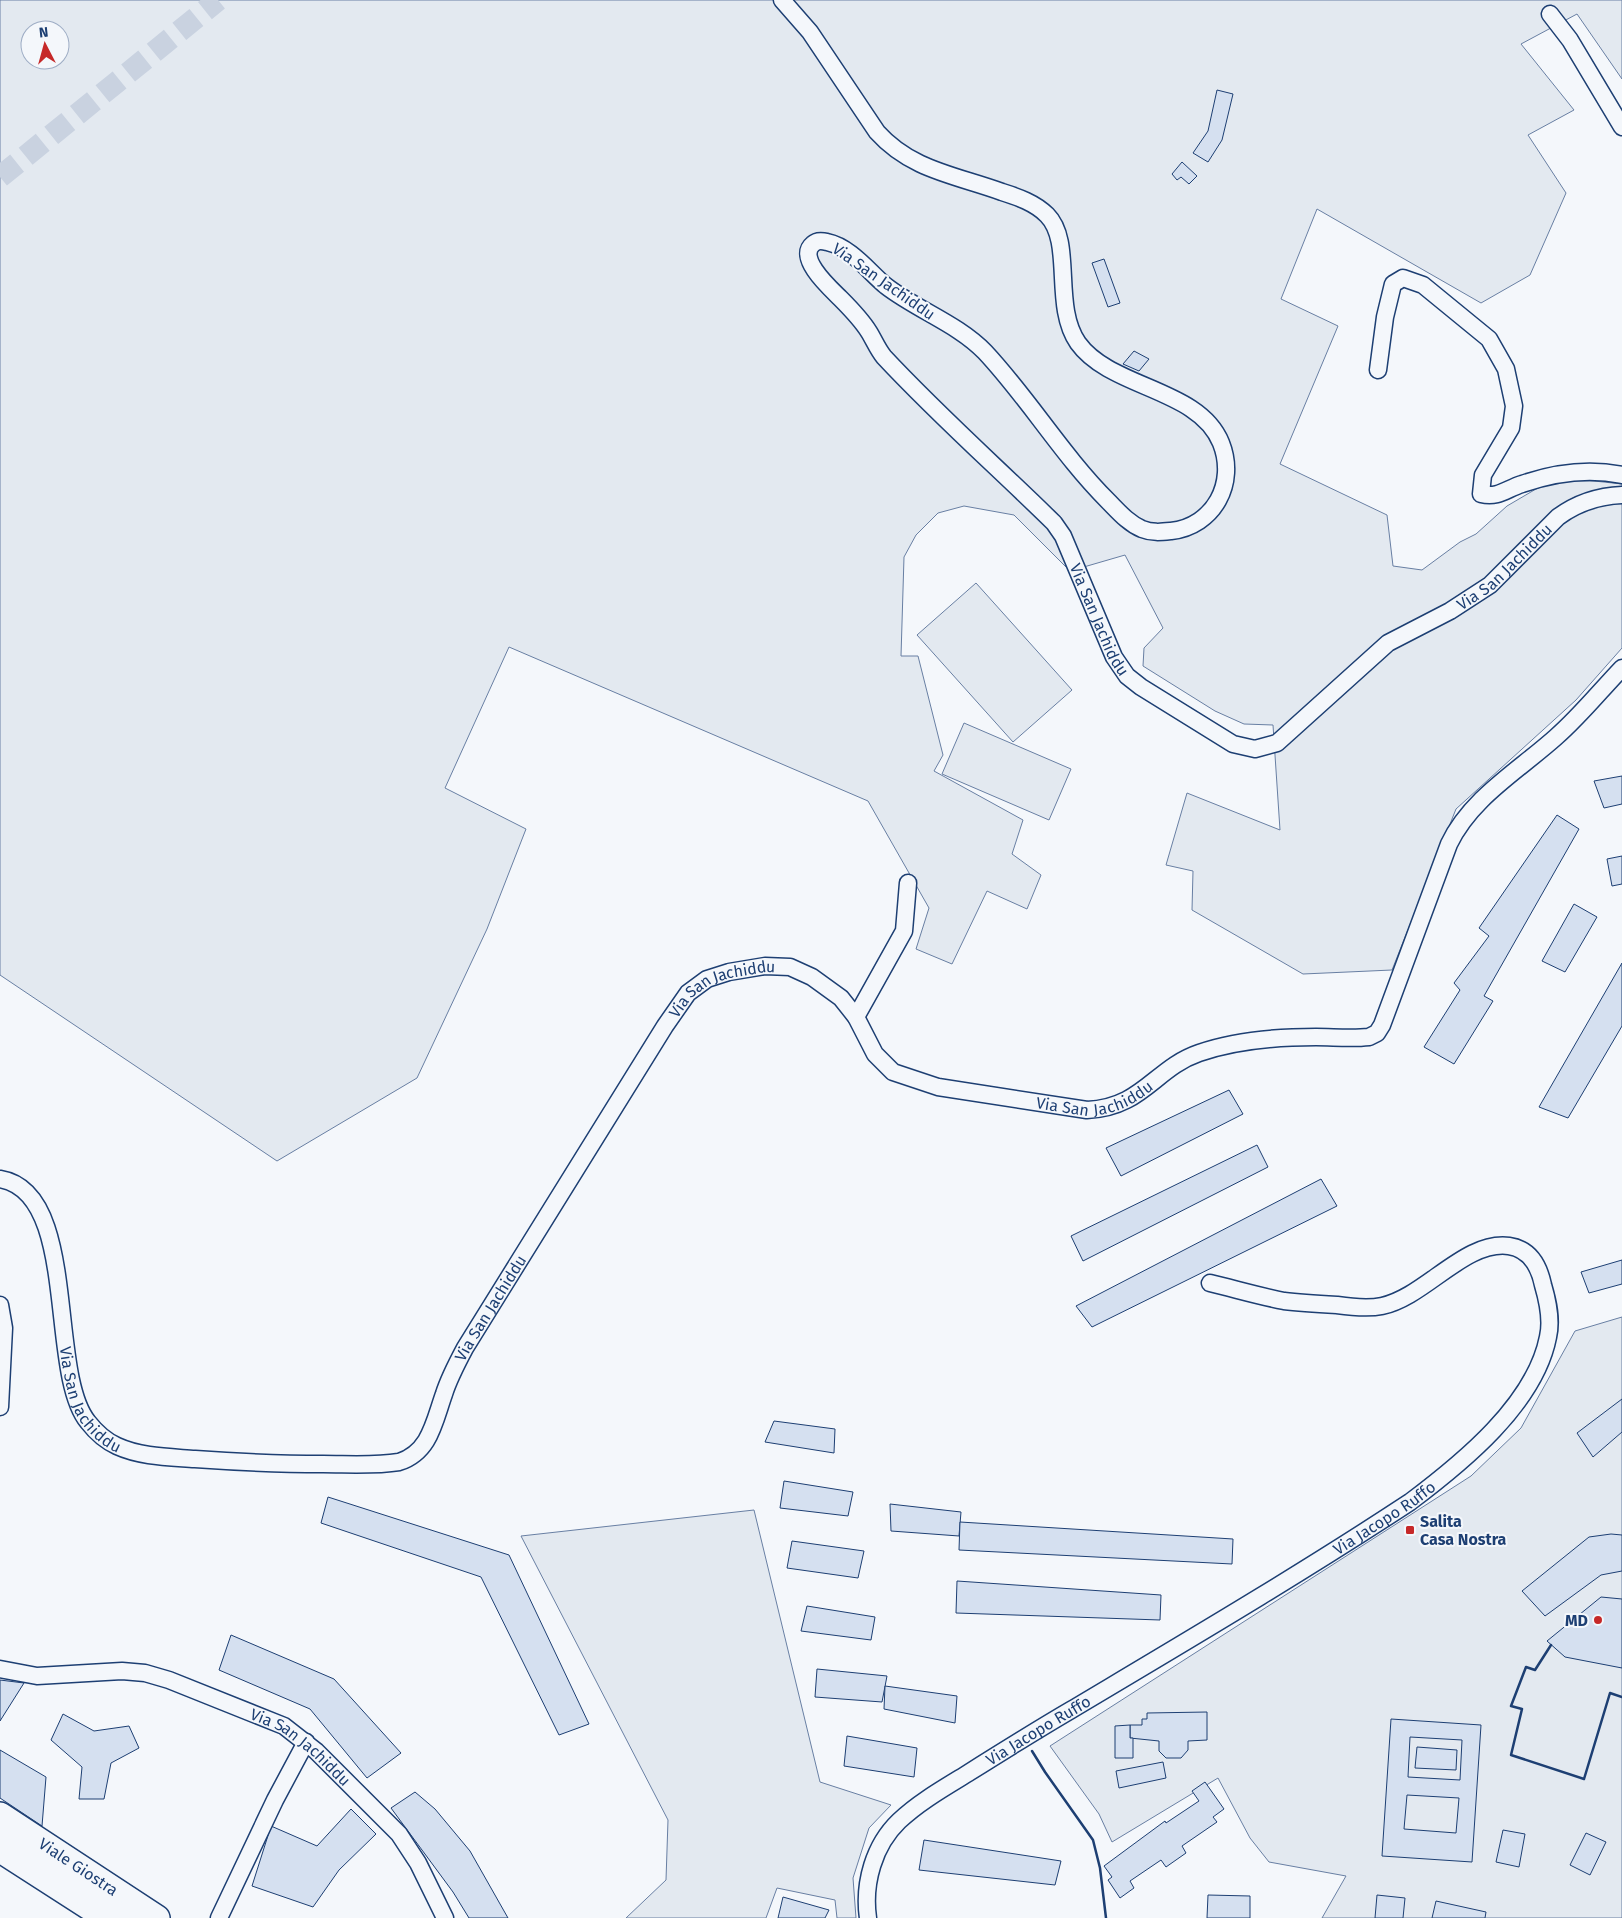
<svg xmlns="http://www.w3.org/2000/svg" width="1622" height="1918" font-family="'Fira Sans',sans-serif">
	<rect width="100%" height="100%" fill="#f4f7fb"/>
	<g fill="#e3e9f0" stroke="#687fa3" fill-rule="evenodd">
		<path d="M0,0H1622V79L1577,14L1521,44L1574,110L1528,135L1566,193L1530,275L1481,303L1317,209L1281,299L1338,326L1280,464L1387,515L1393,566L1422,570L1460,542L1476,534L1507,506L1536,489L1558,480L1594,481L1622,484V648L1576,700L1456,809L1392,970L1303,974L1192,910L1193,871L1166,865L1187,793L1280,830L1273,725L1244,724L1215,711L1143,666L1144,648L1163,628L1125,555L1070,571L1014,515L964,506L938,513L916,535L904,557L901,656H918L943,755L934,771L1023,820L1012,854L1041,875L1027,909L987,891L952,964L916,949L929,908L868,801L509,647L445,788L526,829L487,929L417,1078L277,1161L0,975ZM30,30H60V60H30Z"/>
		<path d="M976,583L1072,690L1013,742L917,635Z"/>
		<path d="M964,723L1071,769L1049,820L942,774Z"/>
		<path d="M1622,1317V1918H1322L1346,1876L1269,1862L1250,1838L1218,1778L1112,1842L1099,1814L1050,1746L1471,1476L1521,1428L1575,1331Z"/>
		<path d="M754,1510L820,1782L891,1805L869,1828L853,1878L856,1918H837L835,1900L777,1888L766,1918H626L666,1880L668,1820L521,1536Z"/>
	</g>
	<g fill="#d5e0f0" stroke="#1d3f73" fill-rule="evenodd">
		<path d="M1217,90L1233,94L1222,140L1208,162L1193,153L1208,131Z"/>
		<path d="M1182,162L1197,176L1189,184L1181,177L1177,180L1172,174Z"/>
		<path d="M1104,259L1120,303L1108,307L1092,263Z"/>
		<path d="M1134,351L1149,359L1139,371L1123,364Z"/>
		<path d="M1622,776V804L1604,808L1594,781Z"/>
		<path d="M1557,815L1579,829L1484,996L1493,1001L1454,1064L1424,1047L1460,990L1454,983L1489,936L1479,928Z"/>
		<path d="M1622,856V884L1612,886L1607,859Z"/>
		<path d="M1574,904L1597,917L1565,972L1542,961Z"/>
		<path d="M1622,963V1026L1568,1118L1539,1107Z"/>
		<path d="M1229,1090L1243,1114L1121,1176L1106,1148Z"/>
		<path d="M1257,1145L1268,1167L1083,1261L1071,1236Z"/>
		<path d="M1321,1179L1337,1206L1092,1327L1076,1306Z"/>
		<path d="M1622,1260V1284L1589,1293L1581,1272Z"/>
		<path d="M1622,1399V1432L1593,1457L1577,1433Z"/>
		<path d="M774,1421L835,1429L834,1453L765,1442Z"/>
		<path d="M784,1481L853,1492L848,1516L780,1508Z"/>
		<path d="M328,1497L509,1555L589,1724L559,1735L481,1577L321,1523Z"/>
		<path d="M890,1504L961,1512L959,1536L891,1531Z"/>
		<path d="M960,1522L1233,1539L1232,1564L959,1550Z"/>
		<path d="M1611,1534L1622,1535V1571L1601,1575L1545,1616L1522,1591L1589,1537Z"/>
		<path d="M792,1541L864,1551L858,1578L787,1568Z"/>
		<path d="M957,1581L1161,1595L1160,1620L956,1613Z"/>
		<path d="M1601,1597L1622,1599V1668L1565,1657L1547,1641Z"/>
		<path d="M807,1606L875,1617L871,1640L801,1631Z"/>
		<path d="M231,1635L334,1679L401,1753L367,1778L310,1709L219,1670Z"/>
		<path d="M817,1669L887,1676L882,1702L815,1697Z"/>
		<path d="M0,1680L24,1683L0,1721Z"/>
		<path d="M885,1686L957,1696L955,1723L884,1709Z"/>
		<path d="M1207,1712V1740L1188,1741V1750L1181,1758H1166L1159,1751V1741L1130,1738V1725H1142V1719H1147V1713Z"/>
		<path d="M63,1714L94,1731L129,1726L139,1748L111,1763L104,1799H79L82,1767L51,1740Z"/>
		<path d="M1391,1719L1481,1725L1472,1862L1382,1856ZM1410,1737L1462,1740L1460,1780L1408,1777ZM1407,1795L1459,1798L1456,1833L1404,1829Z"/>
		<path d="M1130,1725V1738H1133V1758H1115V1726Z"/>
		<path d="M847,1736L917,1748L914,1777L844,1766Z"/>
		<path d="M1417,1747L1457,1750L1456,1770L1415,1768Z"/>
		<path d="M0,1750L46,1777L42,1826L0,1798Z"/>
		<path d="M1163,1762L1166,1778L1119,1788L1116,1771Z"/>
		<path d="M1205,1782L1224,1809L1213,1817L1217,1822L1182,1846L1186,1853L1166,1867L1161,1860L1130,1881L1134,1888L1120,1898L1108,1880L1112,1877L1104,1866L1165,1821L1166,1823L1199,1801L1192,1791Z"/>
		<path d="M415,1792L435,1809L470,1851L508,1918H469L453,1892L391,1808Z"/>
		<path d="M351,1809L376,1834L339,1870L313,1907L252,1886L271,1826L317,1846Z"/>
		<path d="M1503,1830L1525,1834L1519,1867L1496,1862Z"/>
		<path d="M1586,1833L1606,1842L1590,1875L1570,1865Z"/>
		<path d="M924,1840L1061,1861L1055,1885L919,1870Z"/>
		<path d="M1208,1895L1250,1896V1918H1207Z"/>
		<path d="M1377,1895L1405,1898L1403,1918H1375Z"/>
		<path d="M783,1897L829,1910L825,1918H778Z"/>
		<path d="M1436,1901L1486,1912L1485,1918H1432Z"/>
	</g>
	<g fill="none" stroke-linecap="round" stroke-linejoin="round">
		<path stroke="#c9d2e0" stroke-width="22" stroke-dasharray="22 11" stroke-linecap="butt" d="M0,177L218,0"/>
		<defs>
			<g id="street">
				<path id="s1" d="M782,0L810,32L877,132C911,170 955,175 1002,192C1018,197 1035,203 1047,215C1074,242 1052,306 1078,343C1111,389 1199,388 1221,443C1237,483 1214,526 1171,531C1161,532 1152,533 1142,529C1128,523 1118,511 1108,501C1062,455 1029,399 985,352C958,324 917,310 886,286C869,272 851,247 827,242C823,241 817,240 813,244C796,258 831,289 840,298C851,309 861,319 869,332C874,340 878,350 884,357C938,415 998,468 1054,523L1063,536L1114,657L1127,676L1141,687L1233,744L1255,749L1277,743L1388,643L1450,611L1490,585L1558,517C1577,503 1598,496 1622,495"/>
				<path d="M1550,14L1570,40L1622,127"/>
				<path d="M1378,370L1385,317L1393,284L1403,278L1423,285L1489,339L1506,369L1514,406L1511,428L1483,475L1481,494C1499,498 1506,489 1522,484C1554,473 1588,468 1622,475"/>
				<path d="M856,1017L904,931L908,883"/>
				<path id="s2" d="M0,1179C80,1192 47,1372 88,1422C95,1431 106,1441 117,1446C141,1457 169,1457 195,1459C238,1462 280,1464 323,1464C348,1464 374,1466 399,1462C430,1452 434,1422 444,1394C449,1378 457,1363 465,1348L665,1026L688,993L707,979L729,972L765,966L790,967L812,977L841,998L856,1017L875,1054L893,1072L938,1087L1087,1110C1142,1108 1155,1068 1199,1053C1236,1040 1277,1037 1316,1037C1333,1037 1351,1039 1369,1037L1377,1033L1382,1025L1449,844C1471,798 1518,771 1556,737C1580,716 1600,691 1622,668"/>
				<path d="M0,1305L4,1328L0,1407"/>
				<path id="s3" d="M0,1669L37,1676L122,1671L145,1673L169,1680L284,1726L316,1751L399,1834L418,1863L445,1918"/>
				<path d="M0,1855L98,1918"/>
				<path d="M219,1918L275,1800L306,1742"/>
				<path id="s4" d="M868,1918C863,1883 874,1845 899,1821C918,1803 942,1789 965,1775C1000,1753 1035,1731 1071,1710C1185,1642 1299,1575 1410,1502C1462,1463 1535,1404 1548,1337C1552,1320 1548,1302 1543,1285C1539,1266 1530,1249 1509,1246C1465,1240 1425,1297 1382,1306C1367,1309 1351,1307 1337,1305C1319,1304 1301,1303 1284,1301C1259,1296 1235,1289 1210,1283"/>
			</g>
			<g id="primary">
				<path id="s5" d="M0,1815L157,1918"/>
				<path d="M0,1837L123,1918"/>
			</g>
		</defs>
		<use href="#street" stroke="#1d3f73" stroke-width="19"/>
		<use href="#primary" stroke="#1d3f73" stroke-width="28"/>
		<use href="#street" stroke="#f4f7fb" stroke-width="16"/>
		<use href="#primary" stroke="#f4f7fb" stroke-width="25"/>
		<g stroke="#1d3f73" stroke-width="2.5">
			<path d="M1551,1645L1535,1670L1526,1667L1511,1706L1522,1709L1511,1755L1584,1779L1610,1693L1622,1697"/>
			<path d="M1032,1751L1045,1772L1093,1840L1100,1868L1106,1918"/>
		</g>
	</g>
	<g fill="#c62828" stroke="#f4f7fb" stroke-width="2">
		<rect x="1405" y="1525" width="10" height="10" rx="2.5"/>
		<circle cx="1598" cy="1620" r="5"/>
	</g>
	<g text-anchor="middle" stroke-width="4" stroke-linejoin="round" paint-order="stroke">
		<g font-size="16" fill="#1d3f73" stroke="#f4f7fb">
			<text transform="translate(884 281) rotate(35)" y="6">Via San Jachiddu</text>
			<text dy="6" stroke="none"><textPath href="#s1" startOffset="2269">Via San Jachiddu</textPath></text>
			<text dy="6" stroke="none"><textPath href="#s1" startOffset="1745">Via San Jachiddu</textPath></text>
			<text dy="6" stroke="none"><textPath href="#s2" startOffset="1181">Via San Jachiddu</textPath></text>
			<text dy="6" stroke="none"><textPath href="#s2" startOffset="1615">Via San Jachiddu</textPath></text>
			<text dy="6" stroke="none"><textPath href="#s2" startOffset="776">Via San Jachiddu</textPath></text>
			<text dy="6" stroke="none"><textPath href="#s2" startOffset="252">Via San Jachiddu</textPath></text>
			<text dy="6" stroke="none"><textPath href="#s4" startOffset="678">Via Jacopo Ruffo</textPath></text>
			<text dy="6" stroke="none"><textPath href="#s4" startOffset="272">Via Jacopo Ruffo</textPath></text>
			<text dy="6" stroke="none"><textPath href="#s3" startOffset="320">Via San Jachiddu</textPath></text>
			<text dy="6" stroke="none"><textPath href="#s5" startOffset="94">Viale Giostra</textPath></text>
		</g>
		<g font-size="16" font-weight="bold" fill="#1d3f73" stroke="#f4f7fb" text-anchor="start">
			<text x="1420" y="1527">Salita<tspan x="1420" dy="18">Casa Nostra</tspan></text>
			<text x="1588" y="1626" text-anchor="end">MD</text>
		</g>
	</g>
	<g transform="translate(45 45) rotate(354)"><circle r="24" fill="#f4f7fb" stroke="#9eadc5"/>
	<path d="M0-4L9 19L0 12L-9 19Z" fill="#c62828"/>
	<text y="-8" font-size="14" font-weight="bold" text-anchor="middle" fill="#1d3f73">N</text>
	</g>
</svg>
